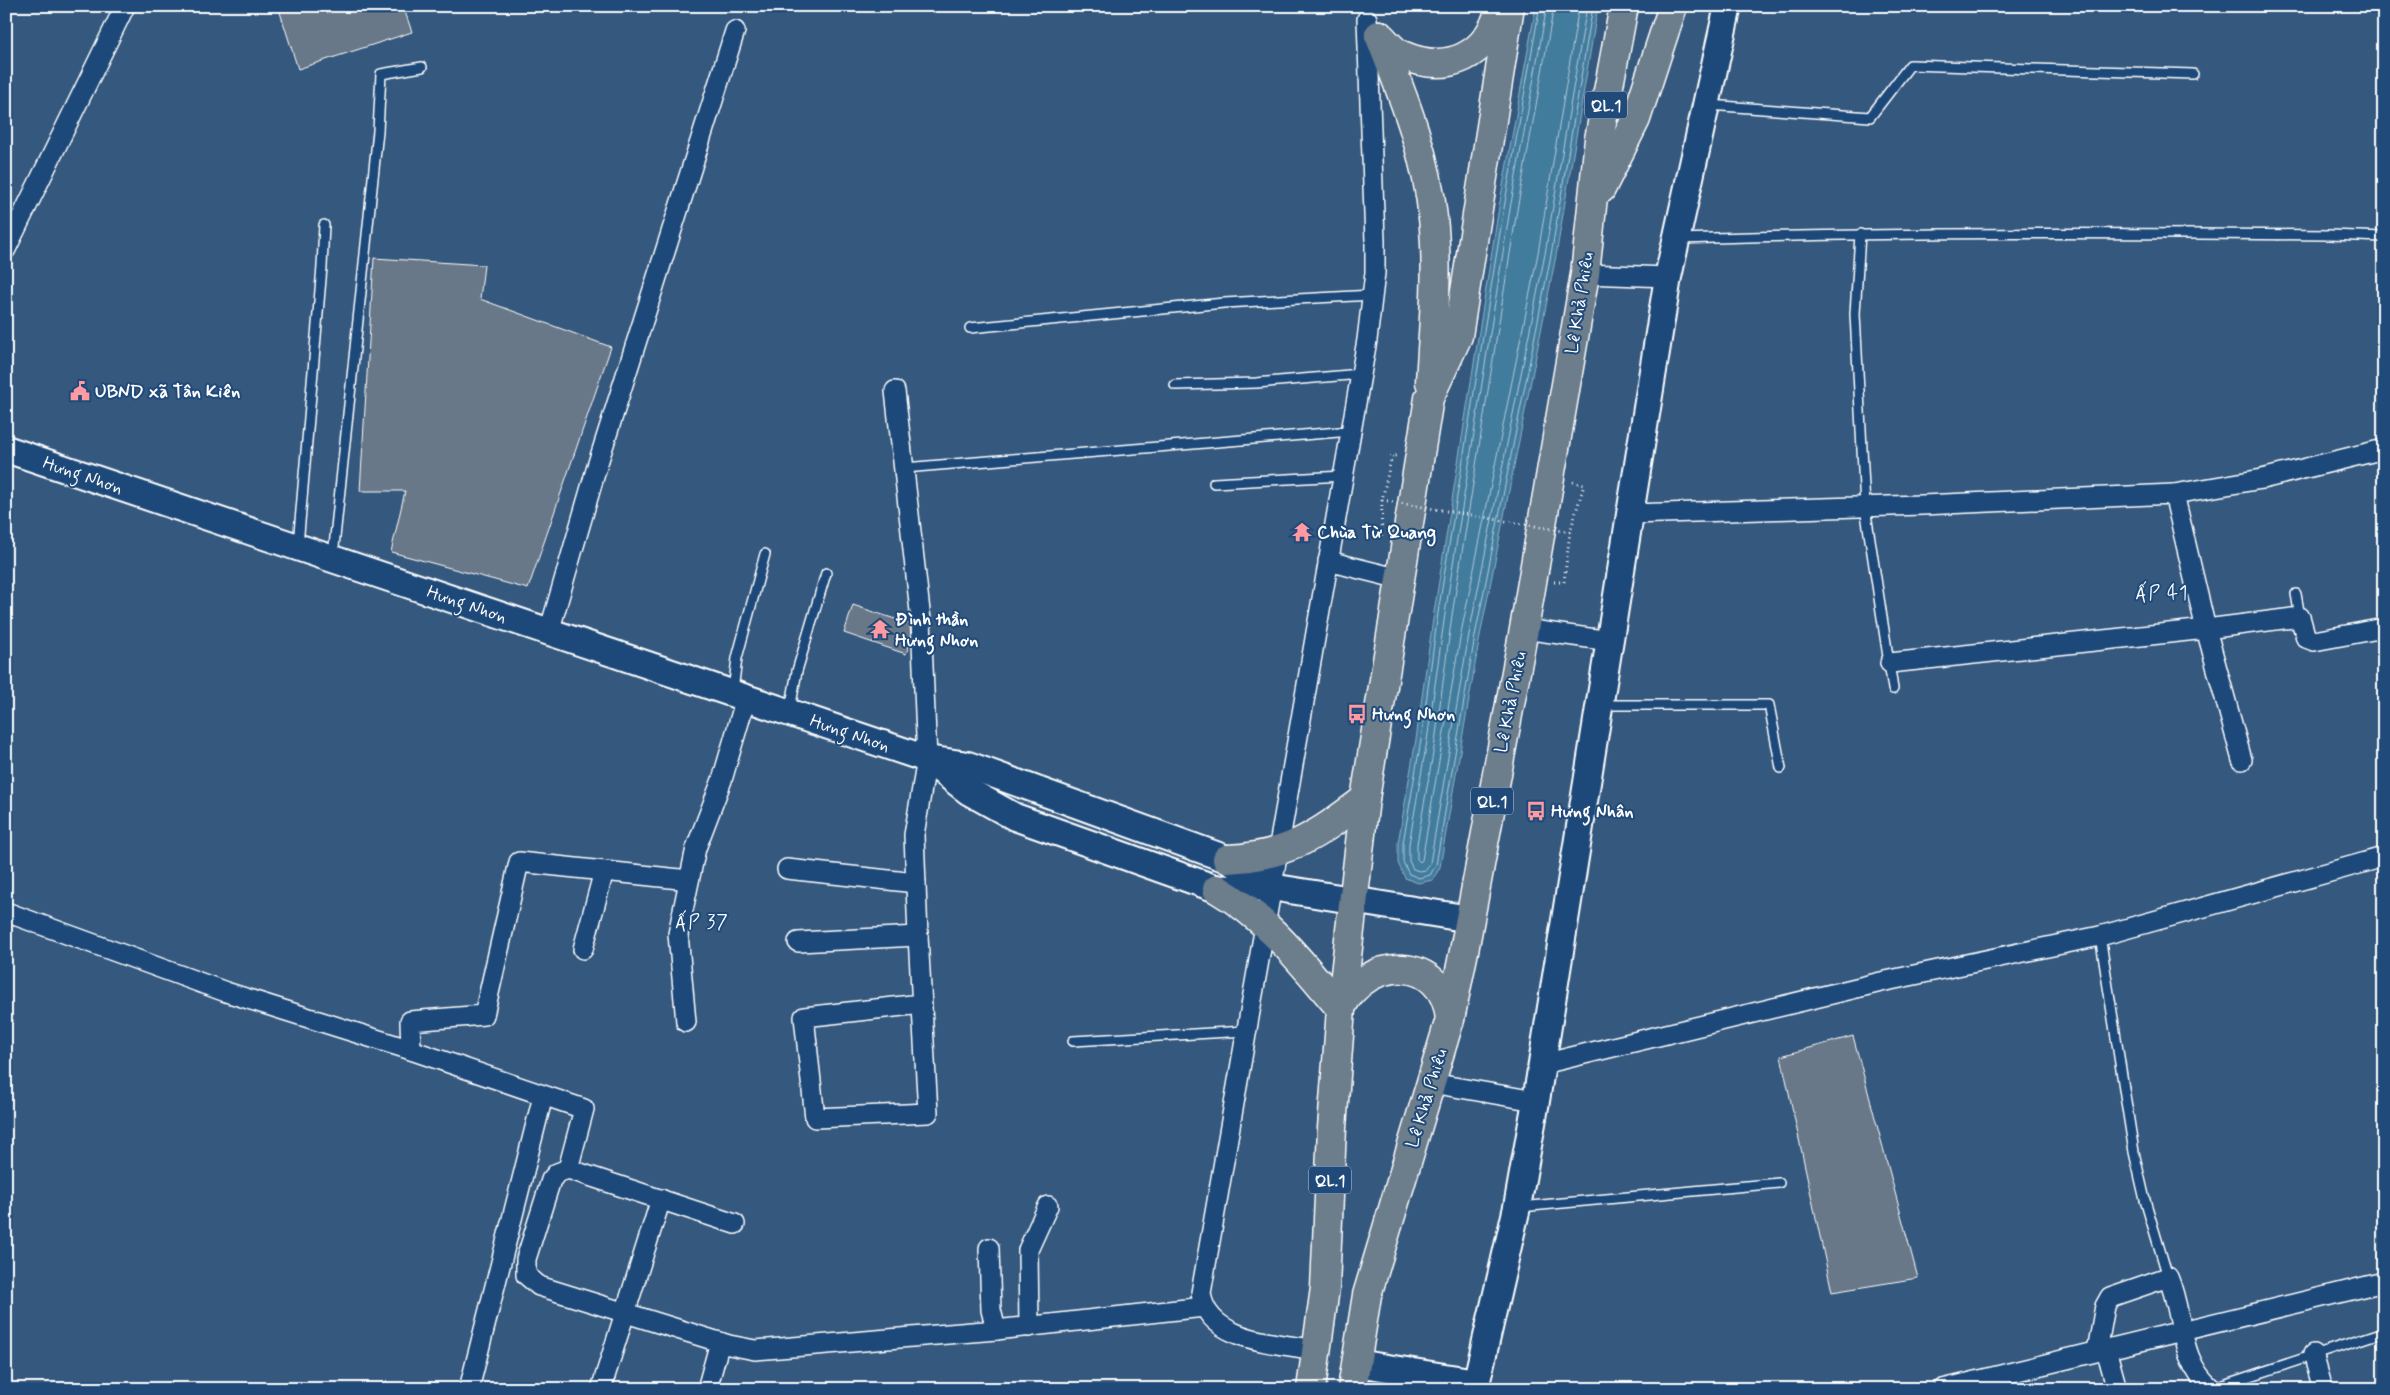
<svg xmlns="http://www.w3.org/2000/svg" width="2390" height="1395" font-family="Mynerve,sans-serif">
	<rect width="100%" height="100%" fill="#35587e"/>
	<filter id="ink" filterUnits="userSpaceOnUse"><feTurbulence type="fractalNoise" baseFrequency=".02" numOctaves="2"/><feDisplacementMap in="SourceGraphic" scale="10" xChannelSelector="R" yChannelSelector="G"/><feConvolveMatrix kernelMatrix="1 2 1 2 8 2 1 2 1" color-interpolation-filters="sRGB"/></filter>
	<g filter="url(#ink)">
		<path fill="#427b9d" stroke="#8eb0c4" d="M1536,6H1598L1556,256L1480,636L1440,867L1433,880L1418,883L1405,878L1398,863V843L1416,739L1434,612L1499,207Z"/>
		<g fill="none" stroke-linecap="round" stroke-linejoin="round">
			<g stroke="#b3cad8" stroke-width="1">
				<path d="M1540,6L1504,208L1438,613L1421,740L1403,843V862L1409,874L1419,878L1430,875L1436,865L1475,636L1551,255L1593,6"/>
				<path d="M1547,6L1510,209L1445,614L1427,741L1409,844V861L1413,869L1419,871L1426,870L1430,863L1469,634L1545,254L1587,6"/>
				<path d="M1554,6L1517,210L1452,615L1435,742L1417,844V859L1420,862L1422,860L1461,633L1538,253L1579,6"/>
			</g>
		</g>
		<g fill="#697888" stroke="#fff">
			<path d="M278,6H403L412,32L298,69Z"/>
			<path d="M374,258L484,265L480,299L611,347L528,589L391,552L405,491H360Z"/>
			<path d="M853,605L910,624L911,641L906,654L844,633Z"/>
			<path d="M1853,1036L1918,1278L1832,1292L1781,1056Z"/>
		</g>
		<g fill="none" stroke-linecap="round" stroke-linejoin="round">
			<defs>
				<g id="lane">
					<path d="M1709,105L1870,117L1910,65L2193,74"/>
					<path d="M1860,234L1855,314L1865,507L1893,689"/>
					<path d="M1679,239C1896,232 2113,233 2330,235L2384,237"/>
					<path d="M970,328L1224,303L1373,295"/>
					<path d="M1175,385L1256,383L1361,374"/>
					<path d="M904,468L1351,431"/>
					<path d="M1214,483L1343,476"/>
					<path d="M298,545L322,267L324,225"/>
					<path d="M333,556L378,131L381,74L422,67"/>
					<path d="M2296,594L2300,617"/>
					<path d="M733,691L737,658L765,554"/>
					<path d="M1603,705H1769L1781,768"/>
					<path d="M790,710L797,671L826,573"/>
					<path d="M2100,936L2134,1152L2145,1200L2168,1277"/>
					<path d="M1073,1041L1246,1031"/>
					<path d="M1520,1207L1779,1183"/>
					<path d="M2211,1389L2384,1332"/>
				</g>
				<g id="street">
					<path d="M6,249L125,6"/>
					<path d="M1585,274L1668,277"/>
					<path d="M2174,494L2262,479L2384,449"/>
					<path d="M1630,514L1922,505L2174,494L2206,629L1890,663"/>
					<path d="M1328,561L1400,579"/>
					<path d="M1524,629L1610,641"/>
					<path d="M549,632L598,463L735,31"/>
					<path d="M2242,760L2206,629L2300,617L2306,638L2314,641L2384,628"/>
					<path d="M787,869L916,883"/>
					<path d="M6,912L226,992L411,1050L584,1109L568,1169"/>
					<path d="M918,936L928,1113L815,1118L804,1017L921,1004"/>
					<path d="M798,942L918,936L914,835L927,759L921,620L895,391"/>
					<path d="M583,949L604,871"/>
					<path d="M686,1022L678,934L696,848L722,780L746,698"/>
					<path d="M411,1050L410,1021L484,1015L519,862L689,880"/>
					<path d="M1543,1064L1881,982L2100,936L2384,857"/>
					<path d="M1431,1083L1536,1101"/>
					<path d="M735,1224L568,1169L557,1173L551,1180L526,1259V1275L539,1286L729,1345L755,1350L996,1330L1204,1307"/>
					<path d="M989,1248L991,1310L996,1330"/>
					<path d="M1029,1327L1028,1250L1048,1206"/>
					<path d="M2106,1349L2117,1389"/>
					<path d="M1317,1350C1278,1343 1207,1342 1201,1293L1367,340L1375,273V241L1367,19"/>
					<path d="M2097,1351L2105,1306L2110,1297L2168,1277C2184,1314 2178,1360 2211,1388"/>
					<path d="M2313,1354L2323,1389"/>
					<path d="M469,1389L543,1096"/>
					<path d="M601,1389L661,1199"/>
					<path d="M707,1389L720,1342"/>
					<path d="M1943,1389L2384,1282"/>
				</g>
				<g id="secondary">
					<path d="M6,449L927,759L968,765L1227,859L1271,887"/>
					<path d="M928,760L968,791L1015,817L1217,889L1271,887L1470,919"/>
					<path d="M1356,1363L1470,1381L1477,1380L1517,1207L1536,1101L1668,277L1728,6"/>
				</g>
				<g id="highway">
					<path d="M1379,35C1402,94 1427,154 1433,218C1439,272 1433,328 1430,382"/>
					<path d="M1379,35C1386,41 1394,52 1402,55C1448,75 1488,56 1500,8"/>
					<path d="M1601,189L1636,119L1673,6"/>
					<path d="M1227,859C1288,857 1318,834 1365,799"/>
					<path d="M1217,889C1269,919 1303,965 1341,1009"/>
					<path d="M1341,1008C1367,954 1444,954 1450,1019"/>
					<path d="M1311,1389L1325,1288L1332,1128L1341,1009L1365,799L1429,398L1458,336L1510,6"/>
					<path d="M1352,1389L1367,1295L1450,1019L1464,951L1524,629L1585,274L1599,139L1624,6"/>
				</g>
			</defs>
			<use href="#lane" stroke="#fff" stroke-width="12"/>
			<use href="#street" stroke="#fff" stroke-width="22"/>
			<use href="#secondary" stroke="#fff" stroke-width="30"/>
			<use href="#highway" stroke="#fff" stroke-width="31"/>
			<g stroke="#fff" stroke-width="3" stroke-dasharray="1 4" stroke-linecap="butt">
				<path d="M1381,536L1382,500L1392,455L1396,456"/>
				<path d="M1554,582H1564L1570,532L1584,485L1572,482"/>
			</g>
			<use href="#lane" stroke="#1f4a7a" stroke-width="9"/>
			<use href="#street" stroke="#1f4a7a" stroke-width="19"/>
			<use href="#secondary" stroke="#1f4a7a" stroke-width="26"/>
			<use href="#highway" stroke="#6c7d8b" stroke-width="28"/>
			<path stroke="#fff" stroke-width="3" stroke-dasharray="1 4" stroke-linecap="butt" d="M1382,500L1570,532"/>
		</g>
	</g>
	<defs>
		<symbol id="civic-bare" viewBox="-9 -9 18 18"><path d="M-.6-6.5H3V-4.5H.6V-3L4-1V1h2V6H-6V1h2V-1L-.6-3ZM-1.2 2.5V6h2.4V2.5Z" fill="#ff9aa2" stroke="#1f4a7a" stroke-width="2.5" paint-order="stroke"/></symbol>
		<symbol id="temple-bare" viewBox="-9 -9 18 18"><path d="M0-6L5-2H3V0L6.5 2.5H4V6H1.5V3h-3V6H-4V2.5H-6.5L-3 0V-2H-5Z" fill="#ff9aa2" stroke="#1f4a7a" stroke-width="2.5" paint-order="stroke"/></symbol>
		<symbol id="bus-bare" viewBox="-9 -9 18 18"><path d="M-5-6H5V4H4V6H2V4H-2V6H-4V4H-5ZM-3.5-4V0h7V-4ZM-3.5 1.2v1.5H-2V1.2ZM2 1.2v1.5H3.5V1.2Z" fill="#ff9aa2" stroke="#1f4a7a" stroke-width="2.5" paint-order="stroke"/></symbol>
	</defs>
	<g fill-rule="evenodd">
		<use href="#civic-bare" x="66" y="377" width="28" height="28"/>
		<use href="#temple-bare" x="1288" y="518" width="28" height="28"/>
		<use href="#temple-bare" x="866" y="615" width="28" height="28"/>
		<use href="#bus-bare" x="1343" y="700" width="28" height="28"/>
		<use href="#bus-bare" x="1522" y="797" width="28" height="28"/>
	</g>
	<g text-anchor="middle" stroke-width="4" stroke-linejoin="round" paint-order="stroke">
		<g fill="#1f4a7a" stroke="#bcc9d7" stroke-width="1">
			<rect x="1585" y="91.5" width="42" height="27" rx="4"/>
			<rect x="1471" y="787.5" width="42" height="27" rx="4"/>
			<rect x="1309" y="1166.5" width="42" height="27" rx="4"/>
		</g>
		<g font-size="16" font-weight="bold" fill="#fff">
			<text x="1606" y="111">QL.1</text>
			<text x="1492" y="807">QL.1</text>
			<text x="1330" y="1186">QL.1</text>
		</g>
		<g font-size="18" fill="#fff" stroke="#1f4a7a">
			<text transform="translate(1579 303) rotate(-81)" y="6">Lê Khả Phiêu</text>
			<text transform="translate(83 475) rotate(19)" y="6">Hưng Nhơn</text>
			<text transform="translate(467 604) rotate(19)" y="6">Hưng Nhơn</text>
			<text transform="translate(1510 702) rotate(-79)" y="6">Lê Khả Phiêu</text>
			<text transform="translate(850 733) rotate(19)" y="6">Hưng Nhơn</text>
			<text transform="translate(1426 1098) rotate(-73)" y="6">Lê Khả Phiêu</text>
		</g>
		<g font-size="18" font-weight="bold" fill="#fff" stroke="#1f4a7a" text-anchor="start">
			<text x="95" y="397">UBND xã Tân Kiên</text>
			<text x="1317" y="538">Chùa Từ Quang</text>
			<text x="895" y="625">Đình thần<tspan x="895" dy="21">Hưng Nhơn</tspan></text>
			<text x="1372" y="720">Hưng Nhơn</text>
			<text x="1551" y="817">Hưng Nhân</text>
		</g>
		<g font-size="19" letter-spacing="1" fill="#fff" stroke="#1f4a7a">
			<text x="2162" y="599">ẤP 41</text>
			<text x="702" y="928">ẤP 37</text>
		</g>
	</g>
	<rect width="2390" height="1395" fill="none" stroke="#1f4a7a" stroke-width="25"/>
	<rect x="12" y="12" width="2365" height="1370" fill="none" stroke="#fff" stroke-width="2" filter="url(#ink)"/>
</svg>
